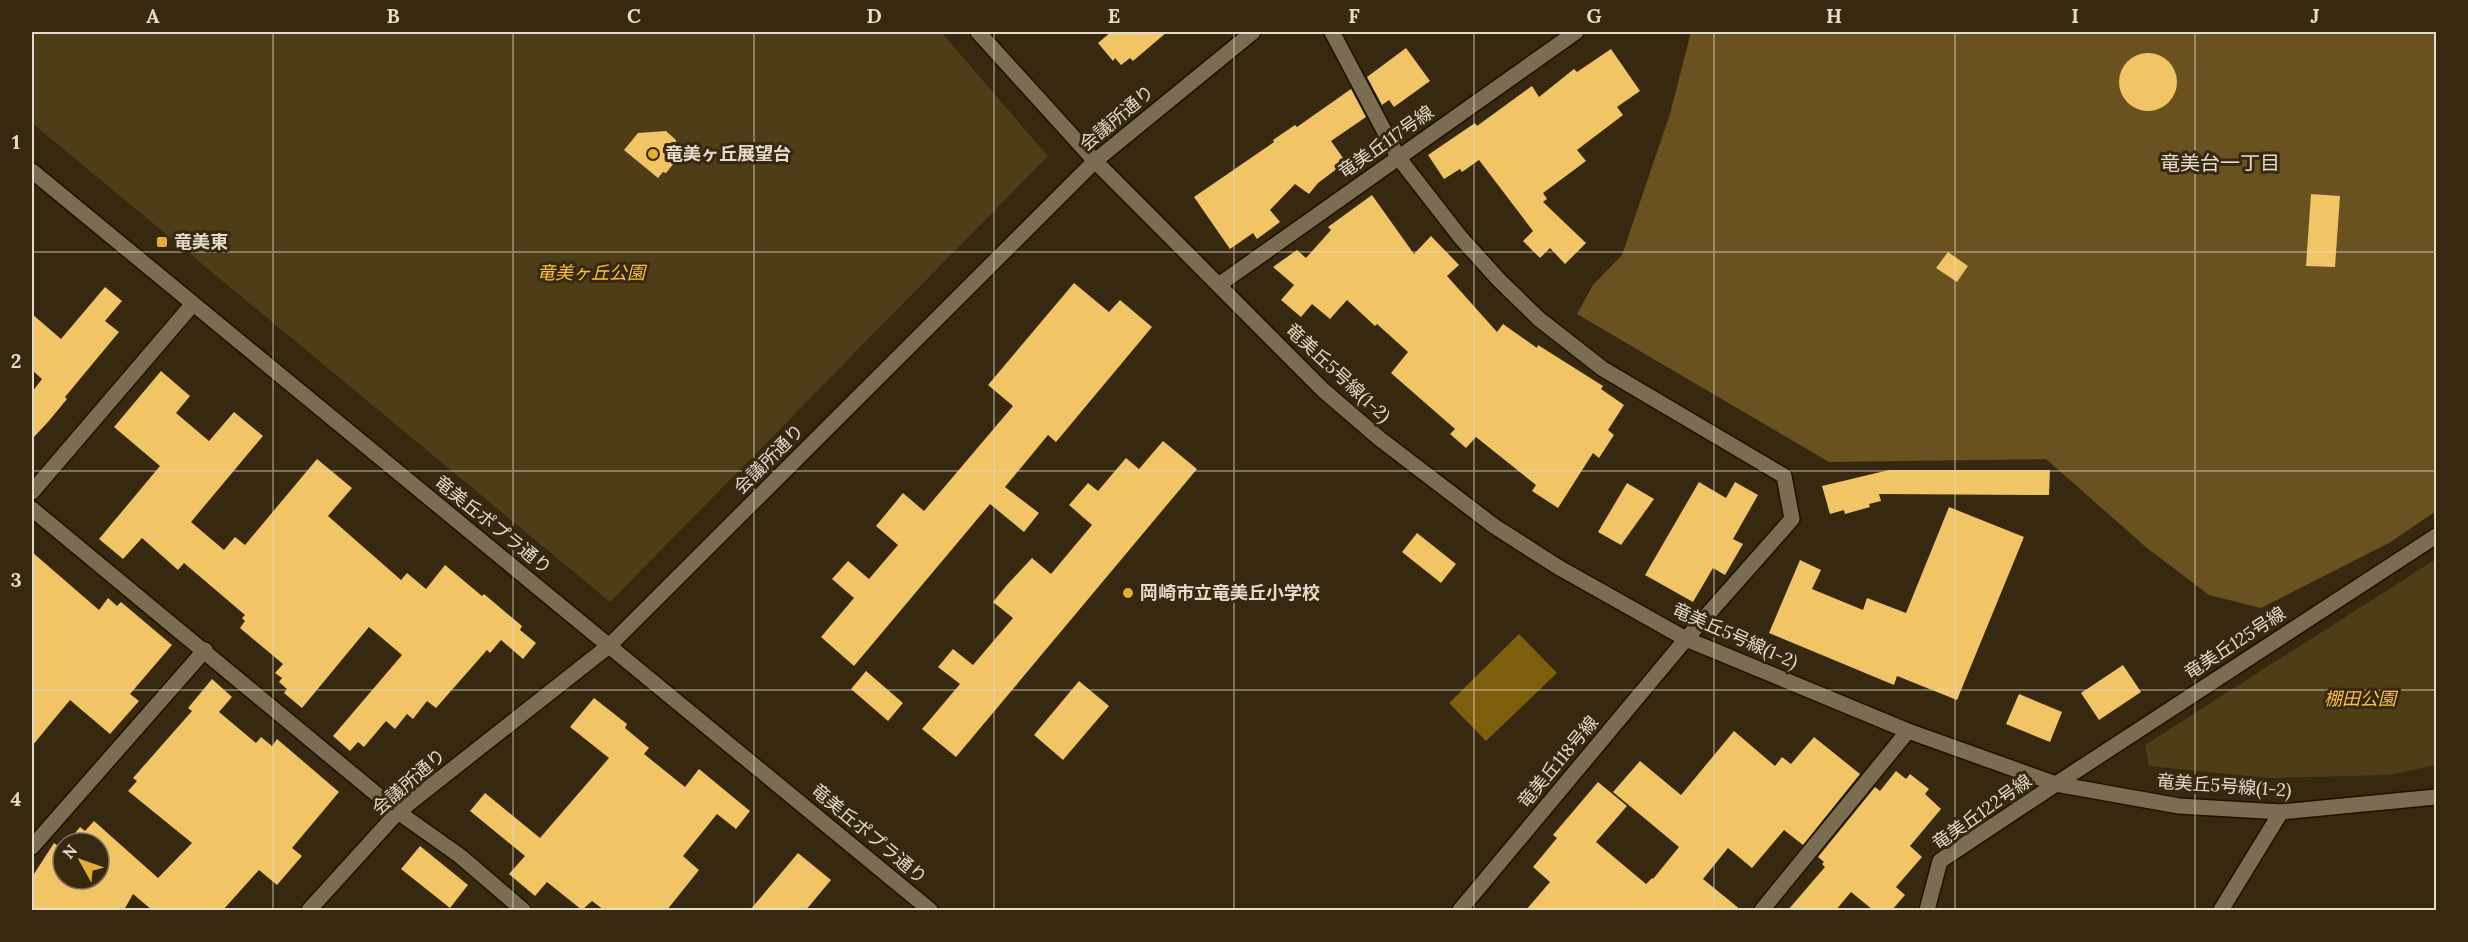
<svg xmlns="http://www.w3.org/2000/svg" width="2468" height="942" font-family="Lora,'Noto Sans JP',serif">
	<rect width="100%" height="100%" fill="#36290f"/>
	<g fill="#4e3d17">
		<path d="M32,32H941L1048,156L610,602L32,123Z"/>
		<path d="M2436,559V765L2389,775L2267,778L2149,766L2145,745Z"/>
	</g>
	<path fill="#6a5220" d="M1691,32H2436V511L2389,543L2261,608L2209,595L2147,548L2046,459L1829,462L1577,314L1593,285L1622,255L1670,114Z"/>
	<path fill="#7e5d0d" d="M1519,634L1557,673L1486,741L1449,703Z"/>
	<g fill="#f1c466">
		<path d="M1111,32H1167L1133,61L1130,58L1121,65L1115,58L1113,61L1098,43Z"/>
		<path d="M1406,48L1430,81L1394,107L1389,100L1382,105L1367,77Z"/>
		<path d="M1611,49L1640,91L1617,107L1623,115L1577,150L1586,161L1543,193L1547,199L1543,202L1586,243L1565,264L1550,248L1540,258L1523,241L1533,231L1479,160L1462,172L1460,169L1444,179L1428,155L1475,123L1477,126L1532,86L1539,97L1574,69L1577,72Z"/>
		<circle cx="2148" cy="82" r="29"/>
		<path d="M1351,89L1366,117L1331,141L1346,162L1318,183L1309,194L1295,184L1270,210L1280,222L1257,239L1253,233L1230,249L1194,197L1274,142L1273,140L1295,125L1297,127Z"/>
		<path d="M666,131L676,140L677,159L666,173L663,172L658,178L624,150L638,133Z"/>
		<path d="M2311,194L2340,196L2335,267L2306,266Z"/>
		<path d="M1372,195L1414,254L1431,236L1459,265L1447,276L1497,332L1503,324L1537,348L1538,345L1603,386L1601,389L1624,405L1608,430L1614,435L1599,458L1593,453L1558,508L1532,491L1536,485L1476,437L1466,448L1450,434L1455,429L1391,373L1408,352L1377,324L1375,326L1347,300L1330,319L1312,304L1301,317L1281,300L1294,285L1273,267L1297,250L1306,258L1331,230L1328,227Z"/>
		<path d="M1948,252L1968,266L1957,282L1936,268Z"/>
		<path d="M1074,283L1109,312L1120,300L1152,327L1056,442L1048,435L1005,487L1039,513L1024,532L990,504L854,666L821,637L854,598L832,579L848,561L869,579L898,545L876,526L903,493L924,511L1013,406L988,385Z"/>
		<path d="M105,287L122,301L105,321L119,332L65,397L67,399L48,422L32,439V392L42,379L32,370V314L61,339Z"/>
		<path d="M161,371L190,396L176,413L209,441L234,412L263,436L191,522L224,550L235,537L245,545L317,459L352,488L328,516L401,580L407,573L426,589L445,565L482,596L484,594L522,626L520,630L536,643L523,659L501,640L490,653L487,650L436,708L427,701L413,719L407,714L395,729L386,721L364,747L358,742L350,751L333,736L402,655L369,627L302,708L284,693L287,689L279,682L282,678L275,673L283,664L240,628L245,621L242,618L245,615L184,563L178,570L142,538L123,559L99,539L160,466L114,427Z"/>
		<path d="M1163,441L1197,469L956,757L922,729L960,684L938,667L953,649L973,665L1013,618L993,602L1006,586L1032,558L1051,574L1092,525L1069,505L1088,483L1098,491L1126,458L1139,469Z"/>
		<path d="M1889,470H2050L2049,495L1879,494L1881,501L1869,504L1870,507L1845,514L1844,510L1830,514L1822,486Z"/>
		<path d="M1699,482L1726,498L1735,482L1758,495L1733,539L1743,544L1725,575L1713,568L1693,602L1645,575Z"/>
		<path d="M1627,483L1654,499L1621,545L1598,532Z"/>
		<path d="M1949,507L2024,537L1957,700L1897,676L1894,685L1769,633L1800,560L1821,570L1812,589L1863,610L1867,598L1906,613Z"/>
		<path d="M1417,533L1456,564L1441,583L1402,552Z"/>
		<path d="M32,552L99,610L108,598L117,606L121,602L172,645L130,694L139,701L110,734L70,700L32,746Z"/>
		<path d="M2123,665L2141,692L2099,720L2081,693Z"/>
		<path d="M866,671L903,703L888,721L851,689Z"/>
		<path d="M212,679L232,697L219,712L256,743L261,737L272,746L277,739L339,792L292,848L302,856L277,885L259,870L223,910H152L133,894L124,910H32V877L54,843L62,849L63,847V879H99V843H67L80,827L85,831L94,821L158,878L192,843L128,791L137,781L133,778L192,711L188,708Z"/>
		<path d="M1079,681L1109,706L1063,760L1034,735Z"/>
		<path d="M2019,694L2062,712L2050,742L2006,724Z"/>
		<path d="M594,698L627,724L625,728L649,748L644,754L685,787L699,769L750,811L736,829L717,814L683,856L699,870L667,910H604L592,901L582,910L547,882L535,896L509,874L525,856L470,811L485,793L540,838L609,758L570,727Z"/>
		<path d="M1734,731L1775,766L1782,757L1791,764L1814,737L1860,774L1803,845L1784,830L1752,868L1728,848L1703,879L1741,910H1526L1550,882L1533,867L1557,838L1553,835L1598,782L1627,806L1596,842L1646,884L1652,878L1653,879L1679,847L1613,792L1640,761L1681,795Z"/>
		<path d="M1896,771L1906,779L1910,774L1929,789L1925,794L1941,809L1910,846L1922,857L1896,887L1905,895L1892,910H1873L1851,892L1836,910H1788L1825,867L1822,864L1824,862L1818,857L1875,787L1880,791Z"/>
		<path d="M420,846L468,885L450,908L401,869Z"/>
		<path d="M798,853L831,880L806,910H750Z"/>
	</g>
	<g fill="none" stroke-linecap="round" stroke-linejoin="round">
		<defs>
			<g id="minor">
				<path d="M1332,32L1398,157L1461,238L1499,280L1539,319L1603,369L1784,476L1792,519L1686,639L1460,910"/>
				<path d="M1220,284L1576,32"/>
				<path d="M32,492L192,305"/>
				<path d="M32,509L398,812L460,856L523,910"/>
				<path d="M2056,784L2436,536"/>
				<path d="M32,847L205,650"/>
				<path d="M1762,910L1908,731"/>
				<path d="M2221,910L2281,812"/>
			</g>
			<g id="tertiary">
				<path d="M978,32L1095,161L1323,390L1380,439L1494,526L1558,567L1686,639L1908,731L2056,784L2179,806L2281,812L2436,797"/>
				<path d="M32,171L930,910"/>
				<path d="M309,910L398,812L610,645L1095,161L1253,32"/>
				<path d="M1927,910L1940,861L2056,784"/>
			</g>
		</defs>
		<use href="#minor" stroke="#1d1100" stroke-width="18"/>
		<use href="#tertiary" stroke="#1d1100" stroke-width="18"/>
		<use href="#minor" stroke="#7b6d51" stroke-width="15"/>
		<use href="#tertiary" stroke="#7b6d51" stroke-width="15"/>
	</g>
	<path fill="none" stroke="#e3dbcc" stroke-width="1.5" stroke-opacity="0.55" d="M273,32V910M513,32V910M754,32V910M994,32V910M1234,32V910M1474,32V910M1714,32V910M1955,32V910M2195,32V910M32,252H2436M32,471H2436M32,690H2436"/>
	<g fill="#e3ae35" stroke="#36290f" stroke-width="2">
		<circle cx="653" cy="154" r="6"/>
		<rect x="156" y="236" width="12" height="12" rx="3"/>
		<circle cx="1128" cy="593" r="6"/>
	</g>
	<g text-anchor="middle" stroke-width="6" stroke-linejoin="round" paint-order="stroke">
		<g font-size="18" fill="#e3dbcc" stroke="#36290f">
			<text transform="translate(1117 118) rotate(-40)" y="6">会議所通り</text>
			<text transform="translate(1386 142) rotate(-35)" y="6">竜美丘117号線</text>
			<text transform="translate(1338 373) rotate(43)" y="6">竜美丘5号線(1-2)</text>
			<text transform="translate(769 459) rotate(-45)" y="6">会議所通り</text>
			<text transform="translate(493 525) rotate(39)" y="6">竜美丘ポプラ通り</text>
			<text transform="translate(1735 636) rotate(24)" y="6">竜美丘5号線(1-2)</text>
			<text transform="translate(2235 643) rotate(-33)" y="6">竜美丘125号線</text>
			<text transform="translate(1558 762) rotate(-50)" y="6">竜美丘118号線</text>
			<text transform="translate(409 782) rotate(-41)" y="6">会議所通り</text>
			<text transform="translate(2224 786) rotate(4)" y="6">竜美丘5号線(1-2)</text>
			<text transform="translate(1982 812) rotate(-35)" y="6">竜美丘122号線</text>
			<text transform="translate(869 834) rotate(40)" y="6">竜美丘ポプラ通り</text>
		</g>
		<g font-size="18" font-weight="bold" fill="#e3dbcc" stroke="#36290f" text-anchor="start">
			<text x="665" y="160">竜美ヶ丘展望台</text>
			<text x="174" y="248">竜美東</text>
			<text x="1140" y="599">岡崎市立竜美丘小学校</text>
		</g>
		<g font-size="18" font-style="italic" fill="#fac13f" stroke="#36290f">
			<text x="591" y="279">竜美ヶ丘公園</text>
			<text x="2360" y="705">棚田公園</text>
		</g>
		<g font-size="20" fill="#e3dbcc" stroke="#36290f">
			<text x="2220" y="170">竜美台一丁目</text>
		</g>
	</g>
	<rect width="2468" height="942" fill="none" stroke="#36290f" stroke-width="66"/>
	<g transform="translate(81 861) rotate(310)"><circle r="28" fill="#36290f" stroke="#7b705b" stroke-width="1.5"/>
	<path d="M0-4.5L10 22L0 15L-10 22Z" fill="#e3ae35"/>
	<text y="-9" font-size="16" font-weight="bold" text-anchor="middle" fill="#e3dbcc">N</text>
	</g>
	<rect x="33" y="33" width="2402" height="876" fill="none" stroke="#e3dbcc" stroke-width="2"/>
	<g font-size="20" text-anchor="middle" font-weight="bold" fill="#e3dbcc">
		<text x="153" y="23">A</text>
		<text x="393" y="23">B</text>
		<text x="634" y="23">C</text>
		<text x="874" y="23">D</text>
		<text x="1114" y="23">E</text>
		<text x="1354" y="23">F</text>
		<text x="1594" y="23">G</text>
		<text x="1834" y="23">H</text>
		<text x="2075" y="23">I</text>
		<text x="2315" y="23">J</text>
		<text x="16" y="149">1</text>
		<text x="16" y="368">2</text>
		<text x="16" y="587">3</text>
		<text x="16" y="806">4</text>
	</g>
</svg>
